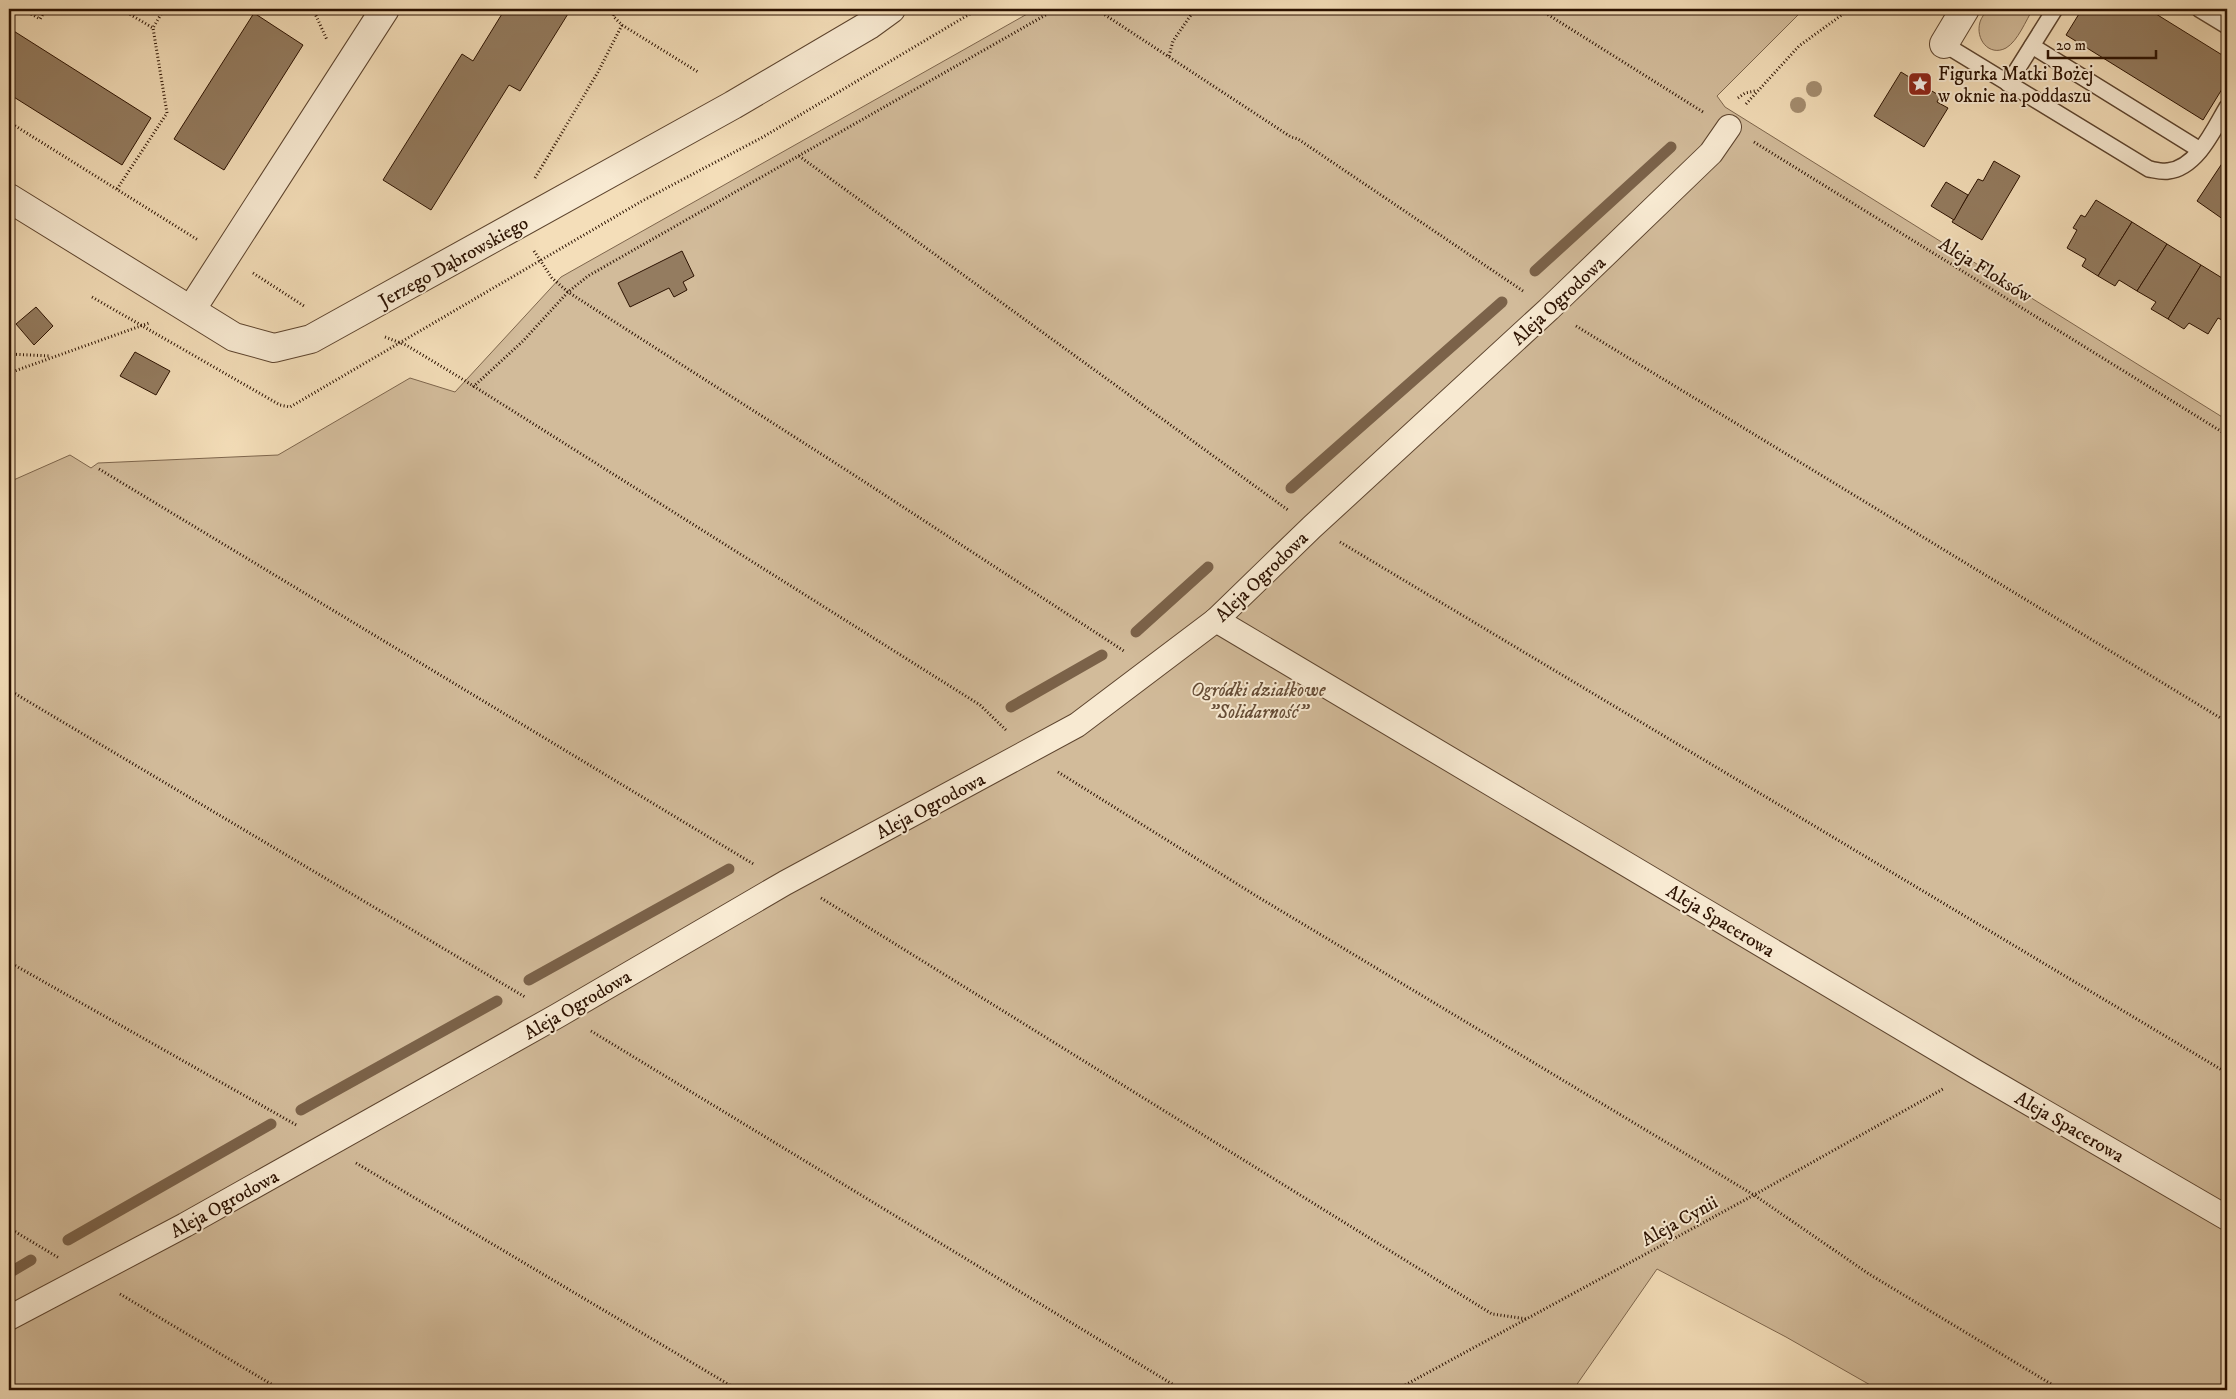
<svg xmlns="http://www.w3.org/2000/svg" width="2236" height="1399" font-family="'IM FELL DW Pica',serif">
	<rect width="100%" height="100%" fill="#f4deb9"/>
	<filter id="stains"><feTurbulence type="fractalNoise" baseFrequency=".004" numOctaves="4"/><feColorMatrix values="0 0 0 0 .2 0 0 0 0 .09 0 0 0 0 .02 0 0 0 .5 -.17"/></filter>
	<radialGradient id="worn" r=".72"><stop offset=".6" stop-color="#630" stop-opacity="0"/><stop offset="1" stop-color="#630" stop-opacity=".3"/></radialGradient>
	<g fill="#d2bb9a" stroke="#7e664d">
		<path d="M1036,9H1804L1717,96L1725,107L2227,420V1390H1879L1786,1337L1657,1269L1573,1390H9V482L70,455L91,468L98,463L278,455L410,378L455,392L561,277Z"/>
		<path d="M1988,9H2033C2026,20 2018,41 2006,48C1989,57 1975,39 1980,22C1981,18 1985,13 1988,9Z"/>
	</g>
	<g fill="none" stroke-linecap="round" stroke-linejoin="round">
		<g stroke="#7b6249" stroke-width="11">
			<path d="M1535,271L1671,147"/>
			<path d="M1291,488L1502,302"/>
			<path d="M1136,632L1208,567"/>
			<path d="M1011,707L1102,655"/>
			<path d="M529,980L729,869"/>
			<path d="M301,1110L497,1001"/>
			<path d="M68,1240L271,1124"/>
			<path d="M9,1273L31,1260"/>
		</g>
	</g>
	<g fill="#947c60" stroke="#2b1100">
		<path d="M505,9H571L520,91L509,85L431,210L383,180L462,54L473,61Z"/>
		<path d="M2082,9H2148L2227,58V81L2203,120L2066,35Z"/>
		<path d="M254,13L303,45L224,170L174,139Z"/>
		<path d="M9,28L151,118L122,165L9,94Z"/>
		<path d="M1901,72L1940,96L1937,102L1948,108L1924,147L1874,116Z"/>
		<path d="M2227,156V222L2197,201Z"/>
		<path d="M1994,161L2020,176L1982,240L1952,222L1978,179L1983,181Z"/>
		<path d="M1946,182L1968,195L1954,220L1931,206Z"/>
		<path d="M2096,200L2132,222L2098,276L2082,266L2086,259L2067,248L2077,230L2073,228L2081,215L2085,217Z"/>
		<path d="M2132,222L2167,244L2137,291L2119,280L2115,286L2098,276Z"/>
		<path d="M2167,244L2201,265L2168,319L2151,309L2156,302L2137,291Z"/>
		<path d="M682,251L694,276L683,282L687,290L674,297L669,288L630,307L618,283Z"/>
		<path d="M2201,265L2227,281V312L2222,320L2218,318L2208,334L2189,323L2184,329L2168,319Z"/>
		<path d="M36,307L53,326L34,345L16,324Z"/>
		<path d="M135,352L170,371L156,395L120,376Z"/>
	</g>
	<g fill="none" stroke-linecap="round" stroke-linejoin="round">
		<defs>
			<g id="service">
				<path d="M2199,9L2227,26"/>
				<path d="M1944,44L2149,169C2155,170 2162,172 2168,171C2197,168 2214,129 2227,107"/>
				<path d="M2032,46L2200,150"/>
				<path d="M2008,84L2055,9"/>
			</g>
			<g id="pedestrian">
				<path d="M1216,620L1974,1071L2227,1218"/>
				<path d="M9,1318L185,1225L557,1016L785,883L1077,725L1216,620L1312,527L1549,309L1711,153L1729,127"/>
			</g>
			<g id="minor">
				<path d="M1944,44L1965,9"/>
				<path d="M9,198L234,337L274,348L311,339L733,105L869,25L891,9"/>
				<path d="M191,310L385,9"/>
			</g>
		</defs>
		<use href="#service" stroke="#5d442e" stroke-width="18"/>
		<use href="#pedestrian" stroke="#5d442e" stroke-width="26"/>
		<use href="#minor" stroke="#5d442e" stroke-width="30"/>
		<g stroke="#2b1100" stroke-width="3" stroke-dasharray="1 2.5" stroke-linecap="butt">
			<path d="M22,9L40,19L46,9"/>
			<path d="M121,9L153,28"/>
			<path d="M313,9L327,40"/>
			<path d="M1096,9L1291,137L1298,139L1523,291"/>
			<path d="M1539,9L1703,112"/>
			<path d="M622,25L698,72"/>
			<path d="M1169,56L1173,41L1195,9"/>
			<path d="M1738,98L1745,93L1755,91"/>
			<path d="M1746,104L1799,46L1850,9"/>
			<path d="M9,122L198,240"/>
			<path d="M1754,142L2227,435"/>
			<path d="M799,156L1288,510"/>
			<path d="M535,178L598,72L622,25L613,16L616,9"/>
			<path d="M117,189L167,113L153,28L164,9"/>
			<path d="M534,251L552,278L568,292L854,475L1124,651"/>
			<path d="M253,273L304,306"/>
			<path d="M92,297L280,405L290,407L642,201L763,137L978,9"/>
			<path d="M1576,326L2227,722"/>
			<path d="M385,337L406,345L459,377L980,705L1006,730"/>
			<path d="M9,354L51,356"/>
			<path d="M9,373L149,323"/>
			<path d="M473,387L523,341L568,292L588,276L1056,9"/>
			<path d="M99,469L755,865"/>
			<path d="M1340,542L2227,1073"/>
			<path d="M9,690L525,997"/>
			<path d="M1058,772L1258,897L1754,1195L1869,1274L2061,1390"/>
			<path d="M821,898L1492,1314L1527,1319"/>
			<path d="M9,962L298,1126"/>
			<path d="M591,1031L1182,1390"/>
			<path d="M356,1163L738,1390"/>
			<path d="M9,1228L59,1258"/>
			<path d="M120,1294L281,1390"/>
			<path d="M1396,1390L1754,1195L1943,1089"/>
		</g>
		<use href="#service" stroke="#f8ead2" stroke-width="15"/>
		<use href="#pedestrian" stroke="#f8ead2" stroke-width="24"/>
		<use href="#minor" stroke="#f8ead2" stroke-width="28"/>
	</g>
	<g fill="#a58e71">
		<circle cx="1814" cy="89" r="8"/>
		<circle cx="1798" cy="105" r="8"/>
	</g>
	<defs>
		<symbol id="sight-square" viewBox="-11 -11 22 22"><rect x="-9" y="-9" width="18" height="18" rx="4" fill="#8f2418" stroke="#f8ead2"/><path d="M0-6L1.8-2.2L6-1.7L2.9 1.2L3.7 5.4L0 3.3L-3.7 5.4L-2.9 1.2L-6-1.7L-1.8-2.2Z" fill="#fff"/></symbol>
	</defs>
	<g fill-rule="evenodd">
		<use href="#sight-square" x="1906" y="70" width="28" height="28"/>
	</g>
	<g text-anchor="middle" stroke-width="4" stroke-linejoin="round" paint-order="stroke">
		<g font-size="19" fill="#2b1100" stroke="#f8ead2" text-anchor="start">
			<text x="1938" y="80">Figurka Matki Bożej<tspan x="1938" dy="22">w oknie na poddaszu</tspan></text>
		</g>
		<g font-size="19" fill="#2b1100" stroke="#f8ead2">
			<text transform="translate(453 261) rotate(-29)" y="7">Jerzego Dąbrowskiego</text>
			<text transform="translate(1986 269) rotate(32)" y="7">Aleja Floksów</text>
			<text transform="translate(1558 300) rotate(-43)" y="7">Aleja Ogrodowa</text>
			<text transform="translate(1261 576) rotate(-44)" y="7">Aleja Ogrodowa</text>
			<text transform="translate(930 805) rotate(-28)" y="7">Aleja Ogrodowa</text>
			<text transform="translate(1721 920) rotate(31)" y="7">Aleja Spacerowa</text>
			<text transform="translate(577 1004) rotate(-30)" y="7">Aleja Ogrodowa</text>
			<text transform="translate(2070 1126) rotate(30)" y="7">Aleja Spacerowa</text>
			<text transform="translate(224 1203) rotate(-29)" y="7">Aleja Ogrodowa</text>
			<text transform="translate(1679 1220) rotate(-29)" y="7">Aleja Cynii</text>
		</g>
		<g font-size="19" font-style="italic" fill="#654c36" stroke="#f8ead2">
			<text x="1258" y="696">Ogródki działkowe<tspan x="1258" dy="22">"Solidarność"</tspan></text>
		</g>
	</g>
	<rect width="2236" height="1399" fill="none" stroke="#f4deb9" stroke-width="30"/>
	<rect x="10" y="10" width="2216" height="1379" fill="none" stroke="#2b1100" stroke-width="2.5"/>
	<rect x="15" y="15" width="2206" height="1369" fill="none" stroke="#2b1100"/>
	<path d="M2048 50v8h108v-8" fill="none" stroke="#2b1100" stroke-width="2.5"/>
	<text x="2056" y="50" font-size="15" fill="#2b1100" stroke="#f8ead2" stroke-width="4" paint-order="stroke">20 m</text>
	<rect width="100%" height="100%" filter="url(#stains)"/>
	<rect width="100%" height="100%" fill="url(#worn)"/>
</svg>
